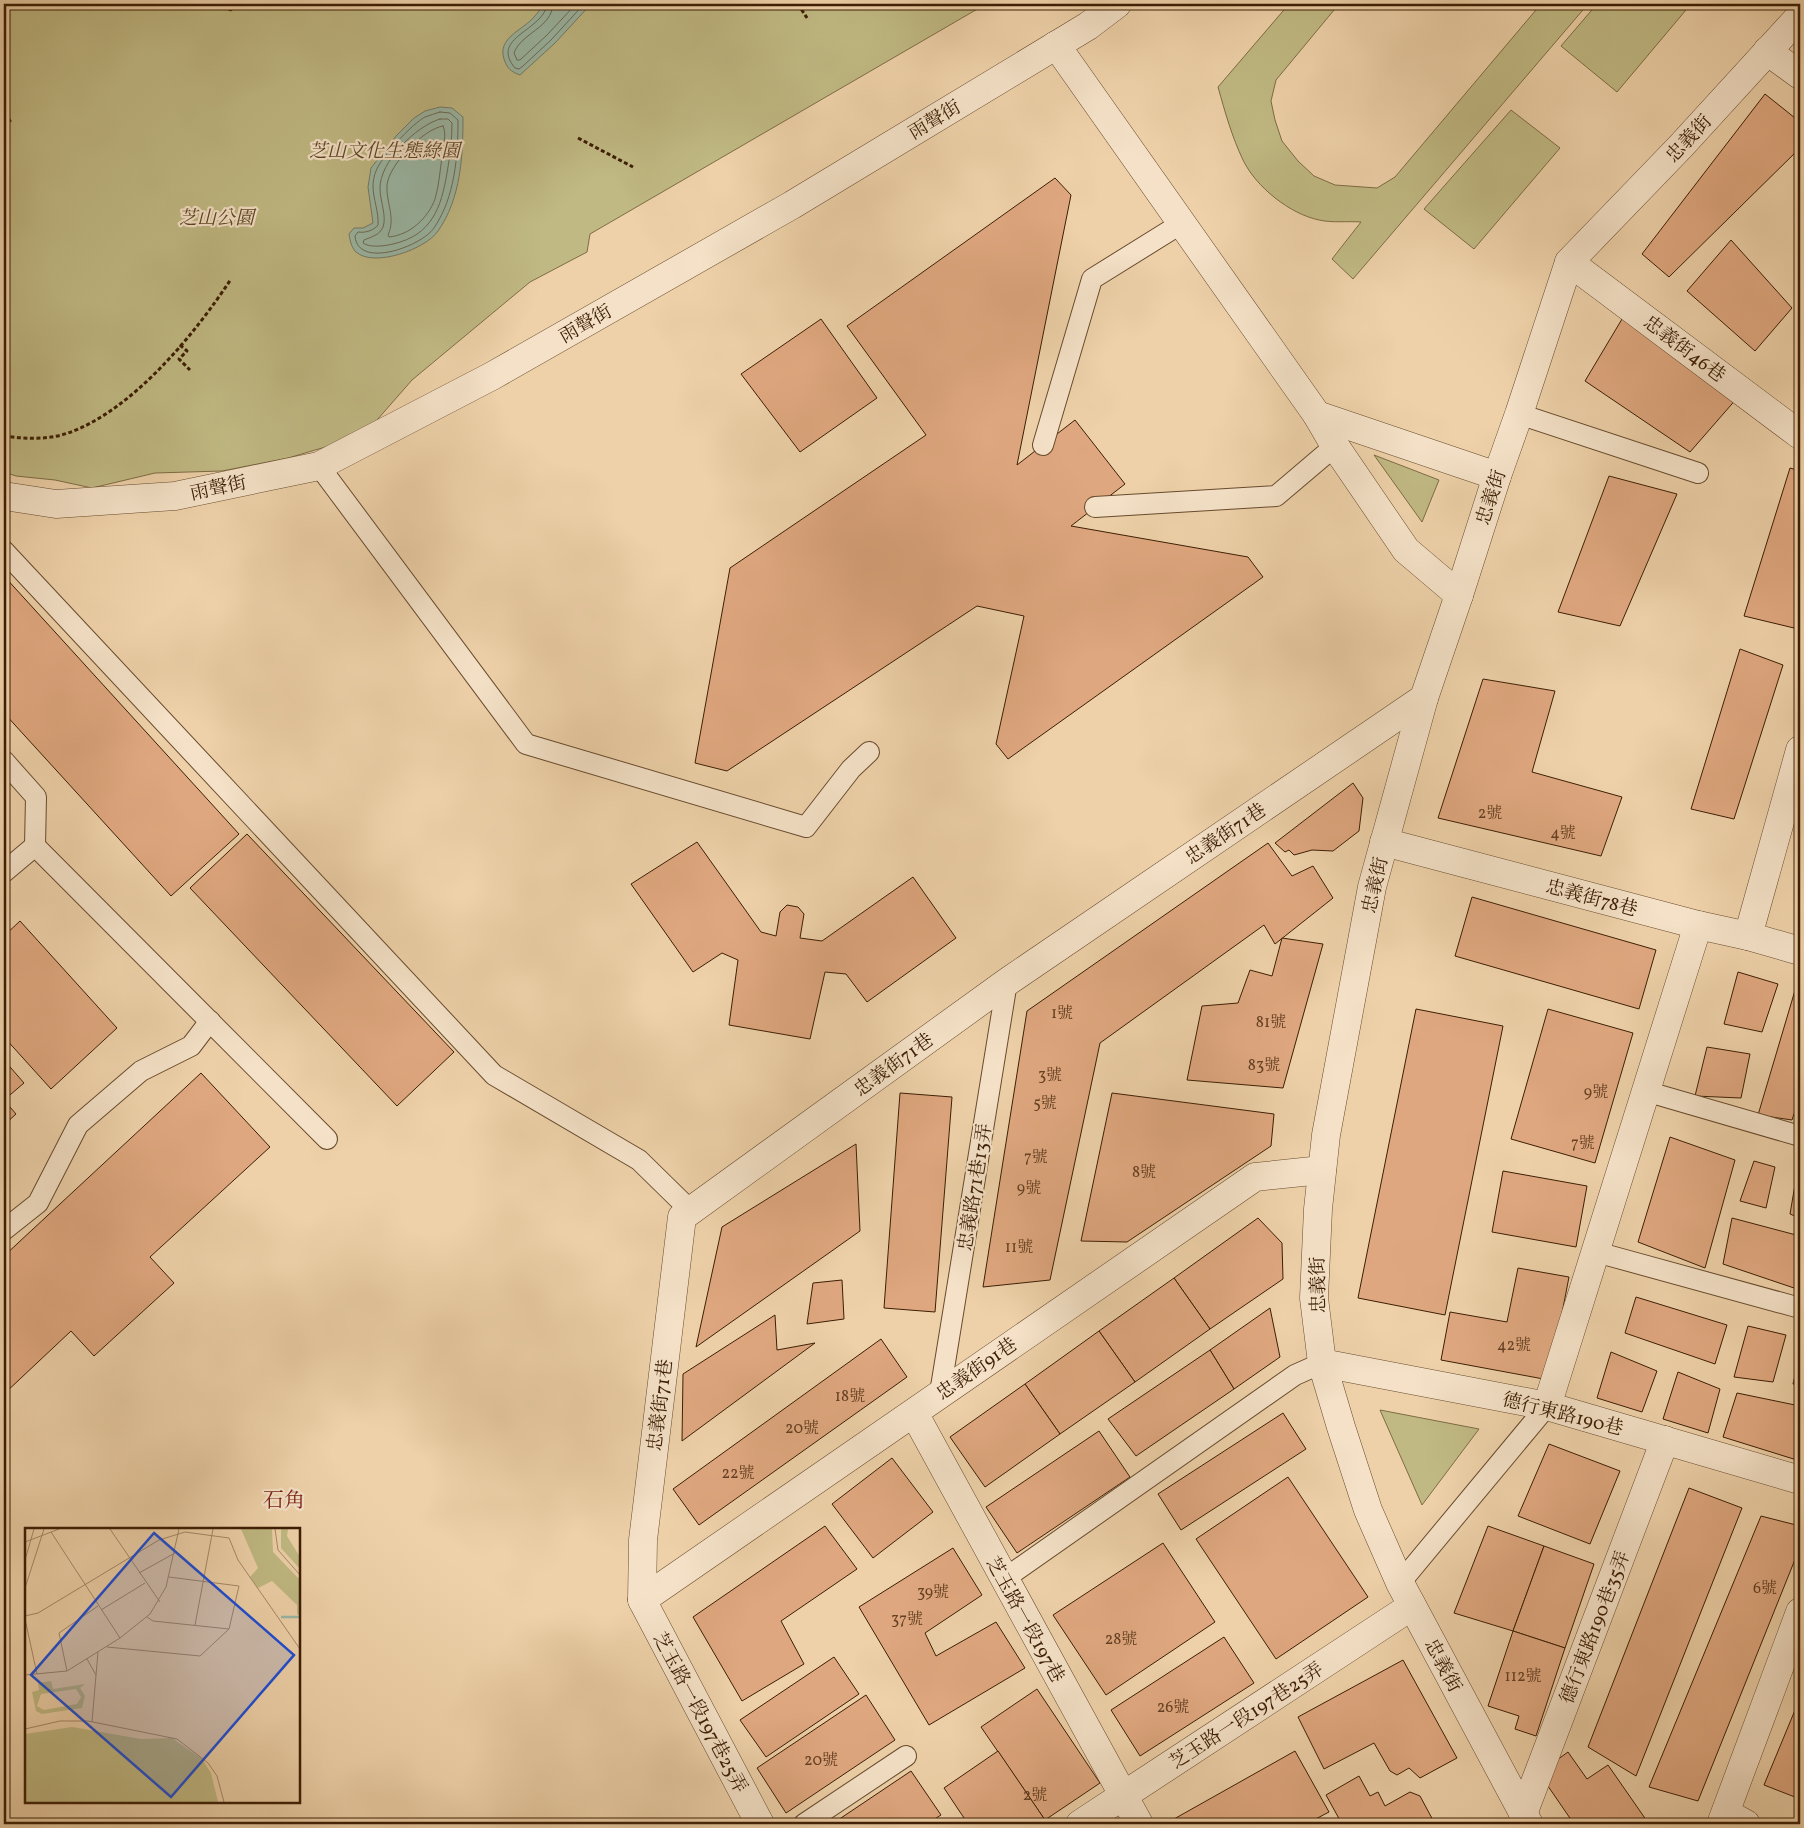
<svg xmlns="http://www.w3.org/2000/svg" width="1804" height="1828" font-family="Vollkorn,'Noto Serif TC',serif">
	<rect width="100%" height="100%" fill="#eed1a9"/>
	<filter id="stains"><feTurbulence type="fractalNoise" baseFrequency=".004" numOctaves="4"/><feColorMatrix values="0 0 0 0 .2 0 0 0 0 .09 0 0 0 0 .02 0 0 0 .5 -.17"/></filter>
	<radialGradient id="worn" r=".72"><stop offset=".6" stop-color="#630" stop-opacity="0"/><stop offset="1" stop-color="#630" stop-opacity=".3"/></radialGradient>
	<g fill="#c0b983" stroke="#7e6c44">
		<path d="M4,4H986L590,234L587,252L530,282L412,380L363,436L288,458L222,471L155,473L92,488L55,480L16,476L4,472Z"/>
		<path d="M1289,4H1339L1276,80L1271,101L1275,120L1282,141L1298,161L1314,176L1335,185L1377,188L1395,177L1541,4H1588L1353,279L1332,259L1361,222C1348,221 1332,223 1319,220C1290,214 1256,187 1243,160C1232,137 1225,112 1218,87Z"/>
		<path d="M1597,4H1691L1617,92L1561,46Z"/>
		<path d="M1511,110L1560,148L1474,249L1424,209Z"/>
		<path d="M1374,455L1439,480L1422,522Z"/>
		<path d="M1380,1410L1479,1429L1422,1505Z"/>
	</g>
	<g fill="#9ab7a5" stroke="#747a65">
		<path d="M543,4H591L555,43L520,75C511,72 507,68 504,59C497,38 523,30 534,17C538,13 541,8 543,4Z"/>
		<path d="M440,107L452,108L463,117C463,156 461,198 438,231C426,249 374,268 356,252C351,247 350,240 349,234L354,228H363L373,223L368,187L371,168L396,136L414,118L425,111Z"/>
	</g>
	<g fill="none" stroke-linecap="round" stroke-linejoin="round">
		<g stroke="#6b6a54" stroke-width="1">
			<path d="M547,4C544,31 489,37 515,68L519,69L523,66L551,40L584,4"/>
			<path d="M553,4C552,28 521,33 514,53L517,60H520L547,35L576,4"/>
			<path d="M440,112L450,113L458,120C458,156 455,197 434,228C422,246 358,270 355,236L358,232C365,233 373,231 378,225C379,212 373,199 373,186C373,182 374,175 376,171C381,157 412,124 425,117C430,115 435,114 440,112Z"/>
			<path d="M440,119H448L452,123C452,140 450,156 447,173C441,208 432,235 393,244C385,246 370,248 363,243L364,240C371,237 380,235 383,227C387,217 380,200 380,189C379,162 416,126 440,119Z"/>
			<path d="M443,126C447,134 443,147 442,157C440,170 439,186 435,199C428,218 410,235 389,237L388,235C396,218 386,203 387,185C389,165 423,129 443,126Z"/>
		</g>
	</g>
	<g fill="#dfa77f" stroke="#3c1e04">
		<path d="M214,4H239L231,11Z"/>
		<path d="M1765,94L1800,122V148L1669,277L1642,254Z"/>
		<path d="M1055,178L1071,195L1017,465L1075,420L1125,484L1071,526L1248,557L1263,577L1008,759L996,744L1024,616L977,606L727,771L695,763L730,568L926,435L847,326Z"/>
		<path d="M1731,240L1792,308L1755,351L1687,291Z"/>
		<path d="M1628,309L1738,397L1690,452L1585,381Z"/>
		<path d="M821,319L877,398L800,452L741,374Z"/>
		<path d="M1790,468L1800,471V607L1794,628L1744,616Z"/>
		<path d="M1609,476L1677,494L1620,626L1558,612Z"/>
		<path d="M4,576L239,834L171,896L4,713Z"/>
		<path d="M1740,649L1783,665L1734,819L1691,809Z"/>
		<path d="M1483,679L1555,691L1532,772L1622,797L1601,856L1438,818Z"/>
		<path d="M1353,783L1363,798L1359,831L1333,851L1312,850L1294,855L1289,850L1285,852L1275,843Z"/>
		<path d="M247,834L454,1052L397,1106L190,888Z"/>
		<path d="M697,842L761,932L776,936L780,912L787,905L798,907L804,914L800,938L822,941L913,877L956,938L867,1002L846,974L825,972L810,1039L729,1025L738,960L722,953L693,972L631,884Z"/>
		<path d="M1268,843L1292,876L1313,866L1333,898L1275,944L1264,925L1100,1043L1050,1280L983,1287L1027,1011Z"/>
		<path d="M1472,897L1656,950L1639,1009L1455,956Z"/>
		<path d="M20,921L117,1028L51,1089L4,1037V936Z"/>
		<path d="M1282,938L1323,944L1283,1088L1187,1080L1202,1006L1238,1003L1250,970L1272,976Z"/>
		<path d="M1738,972L1778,984L1762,1032L1724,1024Z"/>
		<path d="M1796,987L1800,989V1096L1792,1120L1758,1115Z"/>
		<path d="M1416,1009L1503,1026L1445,1315L1358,1298Z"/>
		<path d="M1548,1009L1633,1033L1595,1163L1511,1139Z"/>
		<path d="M1707,1047L1750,1054L1741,1098L1695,1096Z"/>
		<path d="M4,1060L24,1083L4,1100Z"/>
		<path d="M201,1073L270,1147L150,1257L174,1283L94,1356L71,1331L4,1394V1256Z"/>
		<path d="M900,1093L952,1097L935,1312L884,1308Z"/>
		<path d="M1112,1093L1274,1114L1271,1146L1127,1242L1081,1241Z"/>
		<path d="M4,1100L16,1114L4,1125Z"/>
		<path d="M1670,1137L1735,1160L1705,1268L1638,1242Z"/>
		<path d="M856,1144L860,1231L696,1347L722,1227Z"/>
		<path d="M1754,1161L1775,1167L1766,1208L1740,1201Z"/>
		<path d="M1503,1171L1587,1186L1576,1247L1492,1232Z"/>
		<path d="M1797,1173L1800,1174V1218L1790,1214Z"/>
		<path d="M1258,1218L1282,1243L1283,1279L1210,1329L1174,1278Z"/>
		<path d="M1732,1218L1800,1236V1290L1723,1264Z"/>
		<path d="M1518,1268L1569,1277L1549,1380L1441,1360L1450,1312L1507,1322Z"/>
		<path d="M1174,1278L1210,1329L1135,1382L1099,1331Z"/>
		<path d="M842,1280L844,1319L807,1324L813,1283Z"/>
		<path d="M1636,1297L1727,1325L1715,1364L1625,1333Z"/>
		<path d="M1270,1308L1280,1357L1234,1389L1210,1350Z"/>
		<path d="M775,1315L777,1350L815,1343L682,1441L683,1374Z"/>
		<path d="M1748,1326L1786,1335L1773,1382L1734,1377Z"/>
		<path d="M1099,1331L1135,1382L1060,1434L1025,1384Z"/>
		<path d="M881,1339L907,1377L699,1525L673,1489Z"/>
		<path d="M1210,1350L1234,1389L1136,1456L1108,1419Z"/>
		<path d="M1611,1352L1657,1371L1642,1412L1597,1398Z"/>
		<path d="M1800,1356V1386L1793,1384Z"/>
		<path d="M1678,1372L1720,1389L1708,1433L1663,1419Z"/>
		<path d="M1025,1384L1060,1434L985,1487L950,1437Z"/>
		<path d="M1737,1393L1800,1406V1461L1723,1437Z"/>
		<path d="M1283,1413L1306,1449L1181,1530L1158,1494Z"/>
		<path d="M1099,1431L1130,1477L1017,1553L986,1507Z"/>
		<path d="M1549,1444L1620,1471L1590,1544L1518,1516Z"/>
		<path d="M892,1458L933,1512L873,1558L832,1504Z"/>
		<path d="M1288,1477L1368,1597L1276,1659L1196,1539Z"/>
		<path d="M1689,1488L1742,1508L1636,1776L1588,1747Z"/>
		<path d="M1761,1516L1800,1526V1547L1698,1801L1649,1787Z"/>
		<path d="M825,1526L857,1569L781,1621L804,1664L742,1701L693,1617Z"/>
		<path d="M1488,1526L1544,1546L1513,1631L1454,1613Z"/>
		<path d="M1163,1543L1215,1622L1106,1695L1053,1615Z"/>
		<path d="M1544,1546L1594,1564L1565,1648L1513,1631Z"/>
		<path d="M953,1548L982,1595L925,1633L936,1656L996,1622L1025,1668L929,1725L859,1607Z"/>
		<path d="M1513,1631L1565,1648L1536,1736L1515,1729L1519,1716L1488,1706Z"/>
		<path d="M1224,1637L1254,1683L1140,1756L1111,1710Z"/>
		<path d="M834,1657L859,1694L766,1757L740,1720Z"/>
		<path d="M1403,1660L1457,1758L1420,1778L1409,1768L1397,1775L1390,1771L1374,1743L1324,1769L1298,1717Z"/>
		<path d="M1037,1689L1100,1783L1045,1820L981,1727Z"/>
		<path d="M866,1695L895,1740L786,1813L757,1768Z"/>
		<path d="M1800,1698V1799L1764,1785Z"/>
		<path d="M998,1751L1045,1820L1039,1824H968L944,1788Z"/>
		<path d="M1295,1751L1329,1812L1306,1824H1177L1174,1819Z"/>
		<path d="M1568,1752L1587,1779L1608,1765L1649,1824H1574L1539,1773Z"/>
		<path d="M911,1771L941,1815L927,1824H832Z"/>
		<path d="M1359,1776L1370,1796L1378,1792L1385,1806L1410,1792L1420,1796L1435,1824H1342L1326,1795Z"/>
	</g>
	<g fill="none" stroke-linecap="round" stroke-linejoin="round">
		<defs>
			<g id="service">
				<path d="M1519,414L1698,473"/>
				<path d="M1043,445L1092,279L1182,223"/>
				<path d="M319,466L526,744L806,827L851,769L869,752"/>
				<path d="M1095,507L1276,496L1335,446"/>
				<path d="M4,551L494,1075L639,1160L690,1210"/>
				<path d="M4,761L36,797L35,846"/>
				<path d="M4,872L35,846L327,1139"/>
				<path d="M1645,1091L1800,1136"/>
				<path d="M4,1230L38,1203L78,1125L141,1071L191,1046L210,1021"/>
				<path d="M1596,1252L1800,1308"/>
				<path d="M940,1393L1007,982"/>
				<path d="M1004,1579L1295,1375L1322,1363"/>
				<path d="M1400,1583L1547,1406"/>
				<path d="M804,1824L906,1756"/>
			</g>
			<g id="minor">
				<path d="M1056,45L1317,415L1335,446L1406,550L1459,595"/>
				<path d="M1767,51L1800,75"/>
				<path d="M1569,262L1800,435"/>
				<path d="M1317,415L1497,476"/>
				<path d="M4,496L56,504L175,496L319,466L492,376L792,205L1088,26L1117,4"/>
				<path d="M1384,842L1698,925L1748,936L1800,951"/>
				<path d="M1748,936L1800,750"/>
				<path d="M1322,1363L1547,1406L1800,1480"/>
				<path d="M1547,1406L1698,925"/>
				<path d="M914,1413L1139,1824"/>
				<path d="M642,1600L1255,1177L1322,1170"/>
				<path d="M1726,1813L1746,1824"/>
				<path d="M1523,1814L1665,1440"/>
				<path d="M760,1824L642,1600L643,1540L682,1217L1007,982L1424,698"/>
				<path d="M1080,1824L1412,1606"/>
				<path d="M1529,1824L1400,1583L1368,1510L1341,1427L1322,1363L1314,1298L1318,1209L1326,1135L1372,887L1424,698L1459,595L1497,476L1519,414L1569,262L1681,146L1800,16"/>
				<path d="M1721,1824L1800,1612"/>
			</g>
		</defs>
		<use href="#service" stroke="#684b2d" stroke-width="22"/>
		<use href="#minor" stroke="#684b2d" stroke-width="29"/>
		<g stroke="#3c1e04" stroke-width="3" stroke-dasharray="4 2.5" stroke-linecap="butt">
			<path d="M798,4L807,18"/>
			<path d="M4,113L10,121L4,131"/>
			<path d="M578,138L633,167"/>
			<path d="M180,345L187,351L179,359L190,370"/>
			<path d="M4,436C25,439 48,440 68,433C132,411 195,334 231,279"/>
		</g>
		<use href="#service" stroke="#f4e1c7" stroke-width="20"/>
		<use href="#minor" stroke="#f4e1c7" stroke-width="28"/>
	</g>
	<g text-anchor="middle" stroke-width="4.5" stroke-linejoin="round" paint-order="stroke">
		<g font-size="16" fill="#654023">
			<text x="1490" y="818">2號</text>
			<text x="1563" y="838">4號</text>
			<text x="1062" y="1018">1號</text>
			<text x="1271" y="1027">81號</text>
			<text x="1264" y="1070">83號</text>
			<text x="1050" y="1080">3號</text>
			<text x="1596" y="1097">9號</text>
			<text x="1045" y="1108">5號</text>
			<text x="1583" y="1148">7號</text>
			<text x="1036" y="1162">7號</text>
			<text x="1144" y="1177">8號</text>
			<text x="1029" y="1193">9號</text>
			<text x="1019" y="1252">11號</text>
			<text x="1514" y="1350">42號</text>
			<text x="850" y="1401">18號</text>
			<text x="802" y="1433">20號</text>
			<text x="738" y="1478">22號</text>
			<text x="1765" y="1593">6號</text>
			<text x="933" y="1597">39號</text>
			<text x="907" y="1624">37號</text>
			<text x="1121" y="1644">28號</text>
			<text x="1523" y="1681">112號</text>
			<text x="1173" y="1712">26號</text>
			<text x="821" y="1765">20號</text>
			<text x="1035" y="1800">2號</text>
		</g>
		<g font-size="19" fill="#3c1e04" stroke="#f4e1c7">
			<text transform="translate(934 119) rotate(-31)" y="7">雨聲街</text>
			<text transform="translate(1688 138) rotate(-47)" y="7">忠義街</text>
			<text transform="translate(585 323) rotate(-30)" y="7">雨聲街</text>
			<text transform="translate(1685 348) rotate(37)" y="7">忠義街46巷</text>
			<text transform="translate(218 487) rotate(-12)" y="7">雨聲街</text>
			<text transform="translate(1490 497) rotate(-72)" y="7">忠義街</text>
			<text transform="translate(1225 833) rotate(-34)" y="7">忠義街71巷</text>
			<text transform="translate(1374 885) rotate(-77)" y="7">忠義街</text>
			<text transform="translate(1592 897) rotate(15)" y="7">忠義街78巷</text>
			<text transform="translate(893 1064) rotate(-36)" y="7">忠義街71巷</text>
			<text transform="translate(974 1187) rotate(-81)" y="7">忠義路71巷13弄</text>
			<text transform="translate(1317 1285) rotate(-91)" y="7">忠義街</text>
			<text transform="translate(976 1368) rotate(-35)" y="7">忠義街91巷</text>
			<text transform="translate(659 1405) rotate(-83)" y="7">忠義街71巷</text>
			<text transform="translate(1563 1413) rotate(14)" y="7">德行東路190巷</text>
			<text transform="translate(1026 1619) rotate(61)" y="7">芝玉路一段197巷</text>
			<text transform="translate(1594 1627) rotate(-69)" y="7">德行東路190巷35弄</text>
			<text transform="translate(1444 1665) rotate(62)" y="7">忠義街</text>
			<text transform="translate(701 1712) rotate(62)" y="7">芝玉路一段197巷25弄</text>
			<text transform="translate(1246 1715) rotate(-33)" y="7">芝玉路一段197巷25弄</text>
		</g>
		<g font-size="19" font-style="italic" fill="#5d4524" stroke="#f4e1c7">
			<text x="384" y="157">芝山文化生態綠園</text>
			<text x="216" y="224">芝山公園</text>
		</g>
		<g font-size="21" fill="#7a1f14" stroke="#f4e1c7">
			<text x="284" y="1507">石角</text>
		</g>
	</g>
	<g transform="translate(25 1528)">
		<rect width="275" height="275" fill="#eed1a9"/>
		<path d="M216,1H247L248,24L275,52V88L272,86V77L247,53L233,60L225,49L233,40ZM256,1H263L262,8L275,29V41L256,20ZM26,153L28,161L60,156L55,160L60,168L57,180L17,186L11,183L7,164L14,162L13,155ZM51,161L56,169L52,176L19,182L12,178L16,166ZM47,199L116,211L147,210L177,231L186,245L193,274H0V206Z" fill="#c0b983" fill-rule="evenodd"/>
		<path fill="none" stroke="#9ab7a5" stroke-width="2.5" d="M256,89H275"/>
		<path fill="none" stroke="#a78967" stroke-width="1" d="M85,1L135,74M250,1L253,22L275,47M26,4L95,110M0,14L34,1M0,32L9,1M114,45L150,25M0,60L19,1M76,82L120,55M0,88L13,85L134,12L160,4L204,10L213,32L275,121M122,89L128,93L204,101M0,91L12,146M170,97L188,1M82,119L175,128L204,101L214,58L144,49M62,131L71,147M42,143L34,105L73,78M0,147L42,143L95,110L125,86L141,59L154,1M67,194L73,124M0,201L35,193H63L152,211L183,235L192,248L199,274"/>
		<path fill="#1d4ed8" fill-opacity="0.15" stroke="#1d4ed8" stroke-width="2.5" d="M129,5L269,127L146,269L6,147Z"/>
		<rect width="275" height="275" fill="none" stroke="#3c1e04" stroke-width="2.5"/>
	</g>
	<rect width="1804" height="1828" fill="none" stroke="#eed1a9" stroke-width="20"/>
	<rect x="5" y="5" width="1794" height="1818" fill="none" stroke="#3c1e04" stroke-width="2.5"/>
	<rect x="10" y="10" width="1784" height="1808" fill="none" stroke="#3c1e04"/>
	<rect width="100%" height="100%" filter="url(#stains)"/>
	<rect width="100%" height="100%" fill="url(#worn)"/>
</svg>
